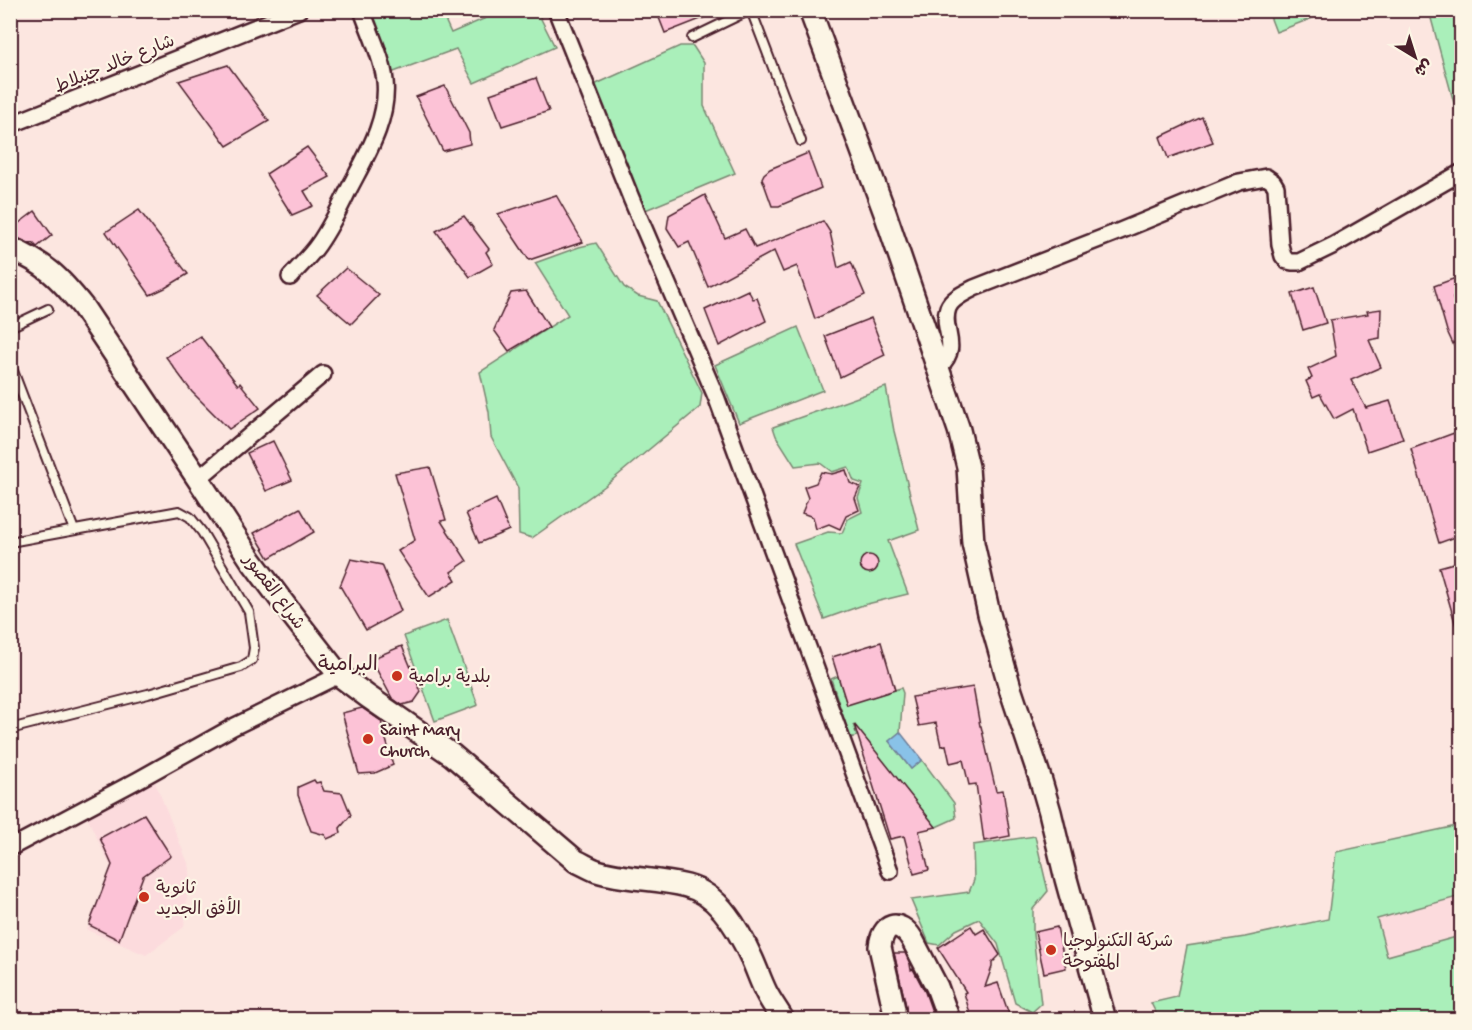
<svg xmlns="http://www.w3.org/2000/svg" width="1472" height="1030" font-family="'Gochi Hand','Playpen Sans Arabic',sans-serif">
	<rect width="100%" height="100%" fill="#fce6e0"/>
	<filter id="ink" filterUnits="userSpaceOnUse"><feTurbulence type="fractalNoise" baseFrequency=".0167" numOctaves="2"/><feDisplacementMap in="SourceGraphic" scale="12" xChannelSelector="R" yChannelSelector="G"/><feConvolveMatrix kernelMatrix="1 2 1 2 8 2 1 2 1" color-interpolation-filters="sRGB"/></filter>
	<g filter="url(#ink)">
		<g fill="#fcdbdd">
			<path d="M155,782L190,868L184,927L146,955L87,930L111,868L86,815Z"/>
			<path d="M1461,896V943L1460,937L1387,956L1377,919Z"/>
		</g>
		<g fill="#aaefba" stroke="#7a8772" stroke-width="1.5">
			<path d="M368,11H441L451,33L502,11H537L555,47L474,83L456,49L391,73Z"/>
			<path d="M1268,11V10L1331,11L1276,32Z"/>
			<path d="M1429,11H1461V129Z"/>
			<path d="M680,46H693L704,63V106L735,173L643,211L594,85Z"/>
			<path d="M596,243L624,287L638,296L657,301L702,393L700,407L605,486L532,538L519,534L518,488L491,437L489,412L480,372L568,315L535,263L579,247Z"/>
			<path d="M798,327L823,390L739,423L715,365Z"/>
			<path d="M886,387L894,431L919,530L888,541L908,594L863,605L824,619L794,544L828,532L842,533L848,519L862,512L858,498L863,484L854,481L848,467L832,472L820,463L795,466L776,436L773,427Z"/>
			<path d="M447,620L478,705L435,721L404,636Z"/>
			<path d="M838,676L847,704L901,688L903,693L900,732L889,741L911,769L922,760L954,803L956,818L936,827L853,724L857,736L850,738L831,679Z"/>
			<path d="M1461,825V896L1377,919L1387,956L1460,936L1462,943L1461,1019H1159L1151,1003L1177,997L1187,946L1245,937L1328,919L1336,852Z"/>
			<path d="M1035,836L1048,891L1033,909V934L1041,1004L1032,1012L1015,1003L998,944L979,919L956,930L939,945L929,943L911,900L969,892L974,880L973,845Z"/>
		</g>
		<path fill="#89c2e8" stroke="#70819c" stroke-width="1.5" d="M900,732L922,760L911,769L889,741Z"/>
		<g fill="#fcc2d6" stroke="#4a1f2b" stroke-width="1.5">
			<path d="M656,10H721V11L665,33Z"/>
			<path d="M228,65L269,121L227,146L179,81Z"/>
			<path d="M536,78L549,111L502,126L490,94Z"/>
			<path d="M445,86L469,133L470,144L443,151L416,97Z"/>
			<path d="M1202,117L1213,142L1168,158L1160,137Z"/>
			<path d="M307,147L330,177L304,191L313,206L292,215L266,174Z"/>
			<path d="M808,153L821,188L779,206H772L762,178L764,174L770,169Z"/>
			<path d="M556,195L583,242L529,260L498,214Z"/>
			<path d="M705,195L725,238L745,229L755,248L823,221L830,232L838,268L851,262L865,295L815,319L797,266L783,272L774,251L708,287L689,242L679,247L667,228L669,215Z"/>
			<path d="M139,210L188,274L165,288L150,295L106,232Z"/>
			<path d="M35,211L52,235L37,247L33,243L31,244L10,235V230Z"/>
			<path d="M464,216L489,249L486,252L493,264L470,277L436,231Z"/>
			<path d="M346,268L379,295L351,324L317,295Z"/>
			<path d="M1461,276V295L1453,298L1461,330V361L1447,331L1434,286Z"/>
			<path d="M1314,287L1326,323L1303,330L1292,294Z"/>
			<path d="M748,290L753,299L757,298L766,321L719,346L705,310Z"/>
			<path d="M526,291L549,327L509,351L494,330L511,293Z"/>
			<path d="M1381,309L1380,338L1369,340L1381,367L1351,380L1366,408L1390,401L1403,439L1367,451L1353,409L1334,419L1320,394L1313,397L1306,381L1312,378L1308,369L1336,356L1330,320L1368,314L1367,311Z"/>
			<path d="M871,318L885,355L840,377L825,336Z"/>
			<path d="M200,336L238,385L240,383L260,408L229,429L192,392L166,357Z"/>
			<path d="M1454,433L1461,457V535L1439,543L1411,449Z"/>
			<path d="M273,441L292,480L266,491L247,453Z"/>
			<path d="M430,467L446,520L441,521L467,561L451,572L456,580L429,597L398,551L415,540L395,473Z"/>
			<path d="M846,470L850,483L860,487L855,498L859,510L846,516L840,529L829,524L816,529L813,517L802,513L808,498L804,487L816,483L821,472L832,474Z"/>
			<path d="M496,499L509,530L479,543L466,513Z"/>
			<path d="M300,508L314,532L269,558L254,533Z"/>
			<circle cx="869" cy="564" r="9"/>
			<path d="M351,559L382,565L401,611L366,630L340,586Z"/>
			<path d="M1461,561V632L1458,633L1439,567Z"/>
			<path d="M881,642L895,690L847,705L832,657Z"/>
			<path d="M402,646L421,692L414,702L402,705L392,698L371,659Z"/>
			<path d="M973,687L980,726H981L996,791L1003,790L1010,836L984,841L976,784L969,785L963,760L950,763L946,745L941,746L936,723L919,726L912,697Z"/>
			<path d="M362,708L381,721L393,765L375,773L359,774L342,713Z"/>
			<path d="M854,724L936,827L919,831L929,870L914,874L904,836L890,839Z"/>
			<path d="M314,780L316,783L320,782L324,791L342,793L351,815L340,828L341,833L327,839L325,835L311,831L298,795V787Z"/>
			<path d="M144,814L171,856L143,876L119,940L89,925L112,865L100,838Z"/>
			<path d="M971,926L976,934L984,929L1000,955L992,963V967L985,987L998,983L1011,1020H972L964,993L966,992L938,948Z"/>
			<path d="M1057,927L1066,968L1044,973L1035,932Z"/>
			<path d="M894,953H905L910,964L911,970L913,969L925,992L935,1020H907L906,1006Z"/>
		</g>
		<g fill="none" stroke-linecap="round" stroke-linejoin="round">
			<defs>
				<g id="lane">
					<path d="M751,10L801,141"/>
					<path d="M692,38L750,10"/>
					<path d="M10,327L48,309"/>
					<path d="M10,363L74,530"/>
					<path d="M10,542L179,511L190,517L202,532L249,612L254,648L252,660L241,667L148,694L10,729"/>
				</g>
				<g id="street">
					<path d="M556,10L631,198L717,399L890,871"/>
					<path d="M10,125L299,10"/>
					<path d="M290,277C298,268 307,259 315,249C329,231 339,209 349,189C366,156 389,120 385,81C383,59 369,31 362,10"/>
					<path d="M939,367C962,346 940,330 948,308C952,298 965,293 974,288L1120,231L1239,182L1266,177L1273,182L1276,187L1280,245L1283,256L1287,261L1292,262H1299L1334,245L1462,172"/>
					<path d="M198,479L323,374"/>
					<path d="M10,848L138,780L233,727L339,675"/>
				</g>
				<g id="secondary">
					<path d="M810,10L885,213L959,430L968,467L973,543L989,614L1011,691L1041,781L1050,812L1066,879L1105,1020"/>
					<path d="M10,248C46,264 59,277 83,307L198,479L251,560L293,616L339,675L367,696L452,755L576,861C583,864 589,868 597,871C626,880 657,878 687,886C719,894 739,930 752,959C757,970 761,982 766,992C771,1002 778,1011 783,1020"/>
					<path d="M894,1020V1009L880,947C882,924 899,918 912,939L937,987L949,1020"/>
				</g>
			</defs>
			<use href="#lane" stroke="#4a1f2b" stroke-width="12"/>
			<use href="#street" stroke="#4a1f2b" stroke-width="20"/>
			<use href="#secondary" stroke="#4a1f2b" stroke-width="26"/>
			<use href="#lane" stroke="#fcf5e5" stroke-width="8"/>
			<use href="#street" stroke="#fcf5e5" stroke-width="15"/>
			<use href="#secondary" stroke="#fcf5e5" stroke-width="21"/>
		</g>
	</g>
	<g fill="#c8321e" stroke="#fcf5e5" stroke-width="2">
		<circle cx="397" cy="676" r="6"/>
		<circle cx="368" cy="739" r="6"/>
		<circle cx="144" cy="897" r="6"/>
		<circle cx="1051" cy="950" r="6"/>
	</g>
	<g text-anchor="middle" stroke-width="4.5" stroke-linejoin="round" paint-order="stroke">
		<g font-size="18" fill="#4a1f2b" stroke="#fcf5e5">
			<text transform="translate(114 63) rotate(-22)" y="6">شارع خالد جنبلاط</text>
			<text transform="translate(275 591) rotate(53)" y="6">شراع القصور</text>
		</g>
		<g font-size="18" fill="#4a1f2b" stroke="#fcf5e5" text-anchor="start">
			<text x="409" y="682">بلدية برامية</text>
			<text x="380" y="735">Saint Mary<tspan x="380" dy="21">Church</tspan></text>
			<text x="156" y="893">ثانوية<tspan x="156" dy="21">الأفق الجديد</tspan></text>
			<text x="1063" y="946">شركة التكنولوجيا<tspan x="1063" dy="21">المفتوحة</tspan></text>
		</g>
		<g font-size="21" fill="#4a1f2b" stroke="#fcf5e5">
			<text x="348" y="670">البرامية</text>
		</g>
	</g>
	<rect width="1472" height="1030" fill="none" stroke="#fcf5e5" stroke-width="36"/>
	<rect x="18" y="18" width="1436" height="994" fill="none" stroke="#4a1f2b" stroke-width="2" filter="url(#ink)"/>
	<g transform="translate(1415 57) rotate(142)" stroke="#fcf5e5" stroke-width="4.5" paint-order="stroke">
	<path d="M0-4.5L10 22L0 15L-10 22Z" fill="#4a1f2b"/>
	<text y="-9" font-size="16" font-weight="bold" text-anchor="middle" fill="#4a1f2b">ش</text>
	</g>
</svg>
